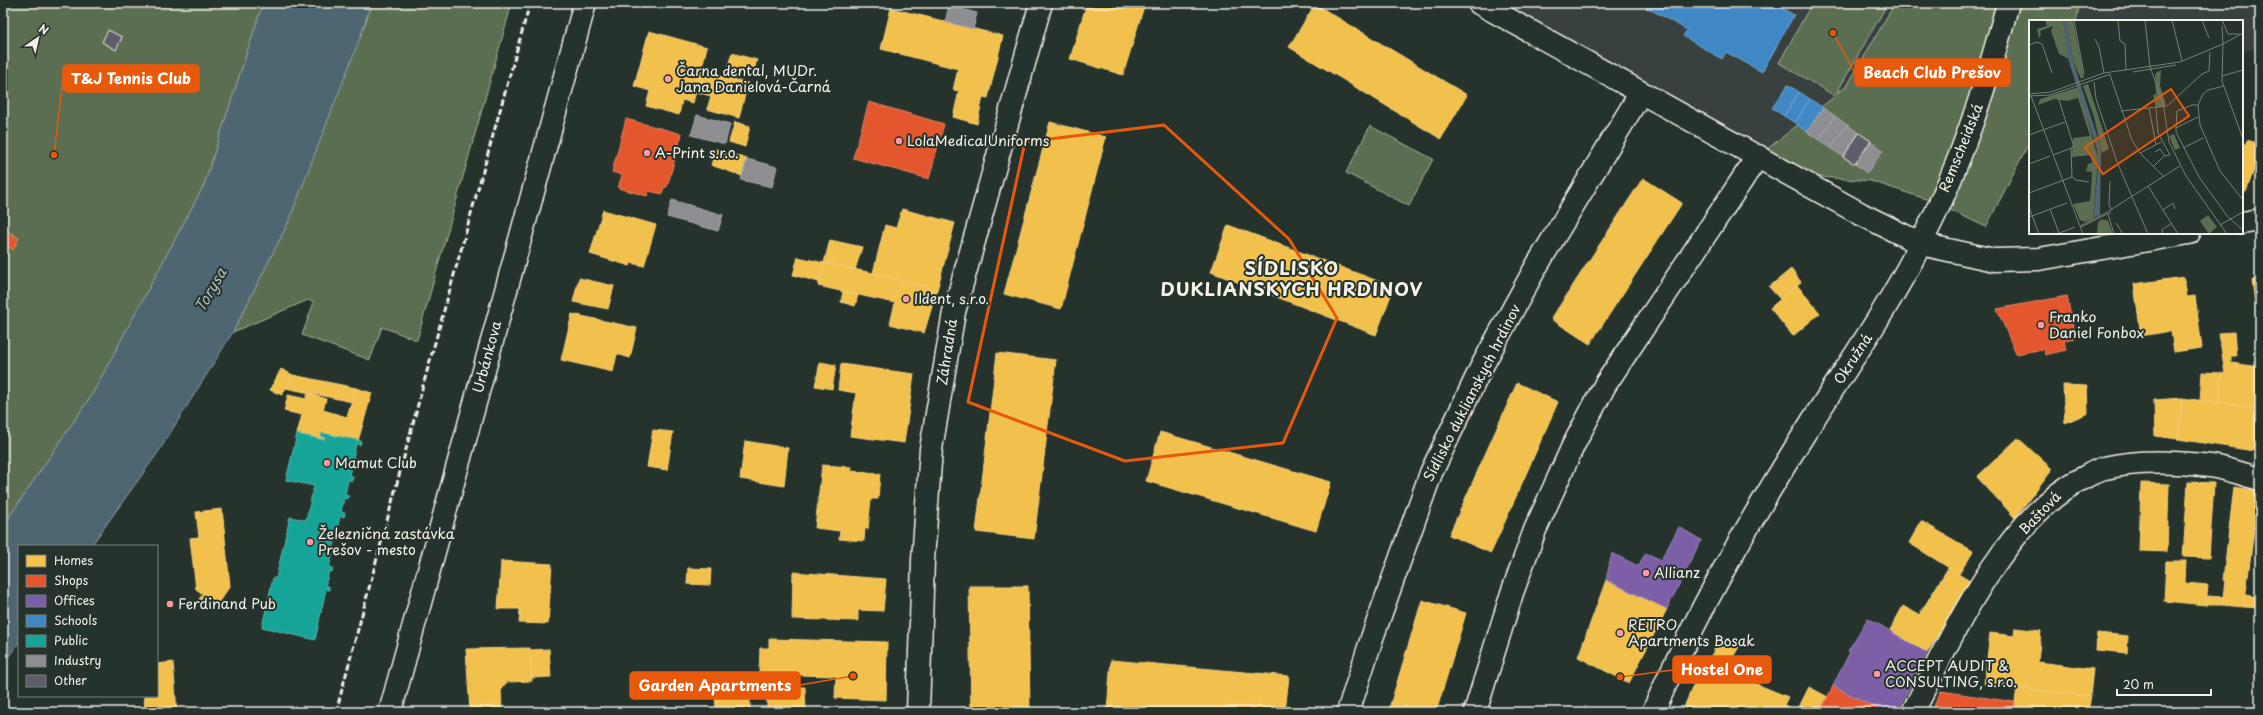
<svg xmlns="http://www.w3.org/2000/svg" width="2263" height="715" font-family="'Playpen Sans',sans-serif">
	<rect width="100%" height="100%" fill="#26332d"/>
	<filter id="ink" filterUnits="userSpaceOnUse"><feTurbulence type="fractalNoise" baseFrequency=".025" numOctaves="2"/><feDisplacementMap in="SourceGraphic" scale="8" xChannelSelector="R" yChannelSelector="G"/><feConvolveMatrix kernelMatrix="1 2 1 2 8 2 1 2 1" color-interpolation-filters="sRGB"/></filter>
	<g filter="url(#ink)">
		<g fill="#37403f">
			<path d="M1485,3H1895L1847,86L1758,156Z"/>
			<path d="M2080,3H2260V49L2242,51V21H2076Z"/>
		</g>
		<g fill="#5b6e51" stroke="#a8b09c">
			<path d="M3,3H263L204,185L93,393L3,526V254L15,235L3,228Z"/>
			<path d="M373,3H512L417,340L382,327L370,360L302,335L314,302L308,300L233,332L288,223Z"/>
			<path d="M1812,3H1888L1836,94L1847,86L1895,3H2080L2076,21H2030V141L1986,227L1929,200L1871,181L1784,174L1758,156L1835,96L1779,63Z"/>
			<path d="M1370,126L1433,159L1409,206L1346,173Z"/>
		</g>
		<path fill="#4d6672" stroke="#909ea1" d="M263,3H371L360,38L288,223L233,332L159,451L91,546H19V643L3,664V526L93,393L204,185Z"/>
		<g fill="#f2c14e" stroke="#f3cf7c">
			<path d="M1087,3H1145L1123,75L1070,59Z"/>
			<path d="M1315,4L1467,95L1441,139L1289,47Z"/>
			<path d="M891,8L1003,36L988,98L983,97L977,124L953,117L959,91L953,90L958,69L881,49Z"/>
			<path d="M649,31L707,47L693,103L682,100L679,115L646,106L650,91L634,86Z"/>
			<path d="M732,53L757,60L752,76L727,69Z"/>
			<path d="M701,71L748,83L739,118L707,109L711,96L696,92Z"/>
			<path d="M735,122L750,126L745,147L729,142Z"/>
			<path d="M1050,122L1106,137L1061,309L1004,294Z"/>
			<path d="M2247,140L2260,144V153L2246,192L2242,191V156Z"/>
			<path d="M716,149L747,159L742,176L711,165Z"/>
			<path d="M1643,178L1682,203L1590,344L1551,319Z"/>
			<path d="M902,209L955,223L937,290L873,273L885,225L896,228Z"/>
			<path d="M603,210L656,225L644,266L631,263L630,266L590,254Z"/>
			<path d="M1228,225L1394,287L1376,335L1211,272Z"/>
			<path d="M830,240L862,247L855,270L824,263Z"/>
			<path d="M798,257L824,263L819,282L793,275Z"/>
			<path d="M824,263L873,273L937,290L924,333L890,324L895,303L818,286Z"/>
			<path d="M1791,269L1801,282L1780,299L1769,287Z"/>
			<path d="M2184,277L2187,297L2195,296L2202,348L2174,352L2171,331L2141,336L2134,284Z"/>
			<path d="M579,278L614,286L608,309L573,302Z"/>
			<path d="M2260,279V341L2252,280Z"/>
			<path d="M1797,285L1820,313L1793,336L1770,308Z"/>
			<path d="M843,291L858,295L855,306L841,302Z"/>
			<path d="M572,314L637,328L630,358L617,354L613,372L561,360Z"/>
			<path d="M2234,332L2236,356H2231V363L2260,367L2259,408L2219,403L2221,373L2225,374L2219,333Z"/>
			<path d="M997,353L1056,360L1034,539L976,532Z"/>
			<path d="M820,362L836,365L832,389L815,386Z"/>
			<path d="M841,364L914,374L904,443L850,436L856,393L838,390Z"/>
			<path d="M281,369L293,375L282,395L270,390Z"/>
			<path d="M2202,372L2221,373L2219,403L2200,401Z"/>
			<path d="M293,375L356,388L352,402L286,388Z"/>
			<path d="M1517,383L1558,402L1491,553L1449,535Z"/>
			<path d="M2063,385L2087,386L2088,413L2065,423Z"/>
			<path d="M356,388L372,393L358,441L322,433L321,437H325L324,440L297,434L302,415L284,411L288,395L306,399L308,393L326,399L323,410L347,417Z"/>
			<path d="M2182,398L2260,408V452L2178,439Z"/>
			<path d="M2182,398L2178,439L2155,436L2154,400Z"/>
			<path d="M653,430L673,432L667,470L647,467Z"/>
			<path d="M1160,432L1331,482L1316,531L1146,481Z"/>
			<path d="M2018,438L2052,469L2015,518L1977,477Z"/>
			<path d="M745,441L788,448L784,486L740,479Z"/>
			<path d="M822,465L852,467L851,471L880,474L878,499H871L868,529L865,528L864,541L839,539L840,531L815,528Z"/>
			<path d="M2188,482L2214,483L2209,558L2183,557Z"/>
			<path d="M2141,483L2169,484L2167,552L2139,551Z"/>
			<path d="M2234,487L2259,491L2244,607L2222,605L2225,581L2223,580Z"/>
			<path d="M222,509L230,586L213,610L199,599L203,594L196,589L190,538L199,537L196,512Z"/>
			<path d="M1921,521L1973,551L1959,574L1909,543Z"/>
			<path d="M501,561L552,564L548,624L519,623L520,609H498Z"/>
			<path d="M2166,561H2186L2185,583L2208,585L2206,605L2164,601Z"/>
			<path d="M688,568L711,569L710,585L687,584Z"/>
			<path d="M1948,568L1970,581L1927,653L1890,630L1903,606L1919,615Z"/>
			<path d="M793,572L886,579L883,611L858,610V621L792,619Z"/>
			<path d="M1606,580L1667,609L1629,683L1578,657Z"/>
			<path d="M969,586H1028L1030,712H971Z"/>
			<path d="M2245,595L2260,597V608L2244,607Z"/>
			<path d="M2207,596L2223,597L2222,605H2206Z"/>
			<path d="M1422,600L1466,613L1457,643L1436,712H1388Z"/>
			<path d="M2015,628L2041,631L2038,662L2093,669L2090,696L1984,684L1990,633L2014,636Z"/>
			<path d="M2097,633L2128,636L2127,653L2096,650Z"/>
			<path d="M1721,636L1740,645L1728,666L1711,656Z"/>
			<path d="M769,639L887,642L886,700L835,698L836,676L759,674L760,648H769Z"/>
			<path d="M530,648L532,681L507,682L501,689L502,712H470L466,649Z"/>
			<path d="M549,649L551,677L532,678L530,650Z"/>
			<path d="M1111,660L1289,676L1285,712L1107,711Z"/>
			<path d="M173,662L177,712H145L144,696H157V664Z"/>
			<path d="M1703,662L1788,697L1784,705L1798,712H1682Z"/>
			<path d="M805,687L806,712H767V688Z"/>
			<path d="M1809,687L1828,697L1820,712L1797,711Z"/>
			<path d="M750,688V712H716L715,689Z"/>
			<path d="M2017,688L2091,696L2088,712H2040L2014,708Z"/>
		</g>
		<g fill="#e4572e" stroke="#e98566">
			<path d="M869,102L944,124L929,179L853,158Z"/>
			<path d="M626,119L682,134L667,187H664L662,194L649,191L647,196L618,188L622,175L612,172Z"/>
			<path d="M7,232L19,238L13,250L3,244Z"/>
			<path d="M2067,296L2075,338L2064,340L2066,350L2045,355L2044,349L2016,354L1997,309Z"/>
			<path d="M1833,686L1885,712H1820Z"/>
			<path d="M1941,691L2015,702L2014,712H1931Z"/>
		</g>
		<g fill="#7b5ea7" stroke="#9f8aba">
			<path d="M1679,527L1701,540L1667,609L1606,580L1612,553L1638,566L1646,553L1661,560Z"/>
			<path d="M1868,618L1927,653L1897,712H1885L1833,686L1850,652L1848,651Z"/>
		</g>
		<g fill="#3f88c5" stroke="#75a8d0">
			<path d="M1639,3H1773L1794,15L1762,72L1726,52L1722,59L1683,36L1687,30Z"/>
			<path d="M1788,85L1799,92L1784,116L1772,108Z"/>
			<path d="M1799,92L1810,99L1795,123L1784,116Z"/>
			<path d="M1810,99L1823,108L1807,132L1795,123Z"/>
		</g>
		<path fill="#17a398" stroke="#59bab0" d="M322,433L361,441L360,445L356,444L353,458L357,459L356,463L352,462L349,476H353L352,481L348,480L345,495L349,496L348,499L344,498L341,512L345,513L344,517L340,516L337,531L341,532V535H337L333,549L337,550L336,554L333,553L329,567L333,568L332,572L329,571L325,586H329V590L326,589L315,640L262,627L273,578H276L290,517L306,520L314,486L286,480L297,434L324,440L325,437H321Z"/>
		<g fill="#8d8d92" stroke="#acabac">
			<path d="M949,6L977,13L973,29L945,22Z"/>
			<path d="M1823,108L1835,116L1819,140L1807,132Z"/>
			<path d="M697,115L730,124L725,144L691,135Z"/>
			<path d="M1835,116L1847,125L1831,148L1819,140Z"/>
			<path d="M1847,125L1859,133L1843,157L1831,148Z"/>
			<path d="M1871,141L1883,150L1867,173L1855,164Z"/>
			<path d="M747,159L777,167L772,187L741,180Z"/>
			<path d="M672,200L723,215L718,231L667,217Z"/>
		</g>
		<g fill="#5e5d69" stroke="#f4f1e8">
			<path d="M108,30L122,37L116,50L102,42Z"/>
			<path d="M1859,133L1871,141L1855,164L1843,157Z"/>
		</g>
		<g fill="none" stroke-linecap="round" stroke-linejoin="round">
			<defs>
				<g id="minor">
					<path d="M1479,3L1861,214L1921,244L1994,260L2039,259L2189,233"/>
					<path d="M2242,223L2260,220"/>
					<path d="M390,712L585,3"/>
					<path d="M918,712L923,560L931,449L954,312L1041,3"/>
					<path d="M1348,712L1372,638L1431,473L1482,366L1536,267L1640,94"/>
					<path d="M1475,712L1512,593L1535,530L1573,446L1605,385L1758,156"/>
					<path d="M1653,712C1696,613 1749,522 1806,431C1845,369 1888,309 1921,243C1960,167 1986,86 2008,3"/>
					<path d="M1913,712C1952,635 2006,516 2085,477C2091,474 2098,469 2105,468C2138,460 2177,462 2210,466C2227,468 2244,475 2260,479"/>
				</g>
			</defs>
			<use href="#minor" stroke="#f4f1e8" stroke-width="25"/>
			<use href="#minor" stroke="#26332d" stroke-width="22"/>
			<path stroke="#f4f1e8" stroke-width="3" stroke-dasharray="6 3" stroke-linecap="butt" d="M336,712L424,382L530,3"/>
		</g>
	</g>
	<path fill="none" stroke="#e8590c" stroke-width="3" stroke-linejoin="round" d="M1164,125L1289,239L1337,318L1283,443L1125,461L968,402L1025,142Z"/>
	<g fill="#ff9aa2" stroke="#26332d" stroke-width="1.5">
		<circle cx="668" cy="79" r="4"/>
		<circle cx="899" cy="141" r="4"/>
		<circle cx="647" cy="153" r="4"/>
		<circle cx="906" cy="299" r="4"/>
		<circle cx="2041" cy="325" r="4"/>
		<circle cx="327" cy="463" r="4"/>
		<circle cx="310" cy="542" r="4"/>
		<circle cx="1646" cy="573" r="4"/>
		<circle cx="170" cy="604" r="4"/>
		<circle cx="1620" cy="633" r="4"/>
		<circle cx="1877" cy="674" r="4"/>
	</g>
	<g text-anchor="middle" stroke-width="4" stroke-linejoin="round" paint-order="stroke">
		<g font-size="14" fill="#f4f1e8" stroke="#26332d" text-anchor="start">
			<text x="676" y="76">Čarna dental, MUDr.<tspan x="676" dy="16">Jana Danielová-Čarná</tspan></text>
			<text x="907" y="146">LolaMedicalUniforms</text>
			<text x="655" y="158">A-Print s.r.o.</text>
			<text x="914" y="304">Ildent, s.r.o.</text>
			<text x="2049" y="322">Franko<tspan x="2049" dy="16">Daniel Fonbox</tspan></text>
			<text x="335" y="468">Mamut Club</text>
			<text x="318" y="539">Železničná zastávka<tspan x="318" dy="16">Prešov - mesto</tspan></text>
			<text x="1654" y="578">Allianz</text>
			<text x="178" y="609">Ferdinand Pub</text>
			<text x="1628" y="630">RETRO<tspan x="1628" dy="16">Apartments Bosak</tspan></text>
			<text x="1885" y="671">ACCEPT AUDIT &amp;<tspan x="1885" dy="16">CONSULTING, s.r.o.</tspan></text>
		</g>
		<g font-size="14" fill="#f4f1e8" stroke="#26332d">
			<text transform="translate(1961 148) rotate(-68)" y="5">Remscheidská</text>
			<text transform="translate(947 352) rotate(-81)" y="5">Záhradná</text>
			<text transform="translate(487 357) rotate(-75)" y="5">Urbánkova</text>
			<text transform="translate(1853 359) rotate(-57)" y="5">Okružná</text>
			<text transform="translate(1472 393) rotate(-63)" y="5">Sídlisko duklianskych hrdinov</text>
			<text transform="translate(2040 513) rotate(-46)" y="5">Baštová</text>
		</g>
		<g font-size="15" font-style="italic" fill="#b1b9b9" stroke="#26332d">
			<text transform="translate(211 290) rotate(-60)" y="5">Torysa</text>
		</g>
		<g font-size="18" font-weight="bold" letter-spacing="1" fill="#f4f1e8" stroke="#26332d">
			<text x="1292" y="275">SÍDLISKO<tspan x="1292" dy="21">DUKLIANSKYCH HRDINOV</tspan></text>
		</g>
	</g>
	<g transform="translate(2029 20)">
		<rect width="214" height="214" fill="#26332d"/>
		<path d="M16,0H34L40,39L30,34L22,11L24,6L11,11L12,15L10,18L8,9L18,6ZM37,0H44L55,57L52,59L44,41ZM132,50L131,65L137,85L127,88L124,75L127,74L126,54ZM59,64L80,129L73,133L65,97L54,66ZM50,67L69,139L64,199L56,202L51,200L44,184L61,181L62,169L57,168L62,169L63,152L57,151L59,144L63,143L62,135L43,137L44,118L61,116L49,78L38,81L25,79L9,85L11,79ZM145,114L151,128L146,130L140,116ZM179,195L188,207L180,214L171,201ZM73,199L79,201L84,214H68L69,202Z" fill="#5b6e51"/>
		<path d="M34,0H37L44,41L72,128L71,195L64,198L69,147L68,129L40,42Z" fill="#4d6672"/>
		<path fill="none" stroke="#787f78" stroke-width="1" d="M45,0L55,54M89,0L91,21L96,24L97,50M116,0L121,47L134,83L140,122L157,156L198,214M143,0L153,41M173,0L180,18M193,0L199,14H210M193,6L194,24M66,19L70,27L75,53M194,24L193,61L214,119M0,25L8,22L13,24L23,53M104,52L147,45M81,55L103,120L111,133L135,157M193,56L214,50M65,62L67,79L88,142L119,214M195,66L179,70L174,74L169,85L171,105L191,151L214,180M0,74L22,72L75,53L151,42L194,24L214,13M0,76L21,75L82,54M2,76L54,214M120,88L127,125M92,91L138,86L173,54L180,51L181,32M147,108L148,91L163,85H169M147,112L170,157L199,197L214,210M147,112V108L169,97M0,115L36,102M42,128L43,157M154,128L174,118M126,132L131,129L136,136L141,135L129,113L127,88M111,133L132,122M24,135L45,127L29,77M0,144L21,136M125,146L136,135M43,157L47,160L60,162M81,161L80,185L83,190M119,166L149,214M0,173L43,157M0,187L10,214M21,189L30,213M134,190L144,183L146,189M79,194L85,214M0,197L38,183M87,203L94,214M191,205L214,192M51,206L75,194L151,146M52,207L82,192M28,214L46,207M134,214L133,210L143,203"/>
		<path fill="#e8590c" fill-opacity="0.15" stroke="#e8590c" stroke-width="2" d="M142,69L160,96L74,154L56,127Z"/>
		<rect width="214" height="214" fill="none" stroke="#f4f1e8" stroke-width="2"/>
	</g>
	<path fill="none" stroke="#e8590c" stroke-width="1.5" d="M1833 33L1855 73M54 155L63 78M1620 677L1673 670M853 676L800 685"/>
	<g fill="#e8590c" stroke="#26332d" stroke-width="1.5">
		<circle cx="1833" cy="33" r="4"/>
		<circle cx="54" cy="155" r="4"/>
		<circle cx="1620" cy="677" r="4"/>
		<circle cx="853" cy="676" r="4"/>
	</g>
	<g fill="#e8590c" stroke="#e8590c" stroke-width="1.5">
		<rect x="1855" y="59" width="155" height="27" rx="4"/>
		<rect x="63" y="65" width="136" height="27" rx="4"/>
		<rect x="1673" y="656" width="98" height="27" rx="4"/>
		<rect x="630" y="672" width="170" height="27" rx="4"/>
	</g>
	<g font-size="15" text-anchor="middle" font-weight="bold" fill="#fff">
		<text x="1932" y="78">Beach Club Prešov</text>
		<text x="131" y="84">T&amp;J Tennis Club</text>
		<text x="1722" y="675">Hostel One</text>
		<text x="715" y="691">Garden Apartments</text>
	</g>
	<rect width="2263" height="715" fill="none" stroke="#26332d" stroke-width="16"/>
	<rect x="8" y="8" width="2247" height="699" fill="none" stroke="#f4f1e8" stroke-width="1.5" filter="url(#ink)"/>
	<rect x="18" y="545" width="140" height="152" fill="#26332d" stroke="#787f78"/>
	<rect x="26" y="555" width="20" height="12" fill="#f2c14e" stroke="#787f78"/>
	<text x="54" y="565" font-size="12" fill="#f4f1e8">Homes</text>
	<rect x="26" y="575" width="20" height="12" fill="#e4572e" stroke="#787f78"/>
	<text x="54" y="585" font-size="12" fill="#f4f1e8">Shops</text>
	<rect x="26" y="595" width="20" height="12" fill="#7b5ea7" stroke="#787f78"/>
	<text x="54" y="605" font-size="12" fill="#f4f1e8">Offices</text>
	<rect x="26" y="615" width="20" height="12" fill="#3f88c5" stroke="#787f78"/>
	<text x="54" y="625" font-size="12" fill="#f4f1e8">Schools</text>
	<rect x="26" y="635" width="20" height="12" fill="#17a398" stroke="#787f78"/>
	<text x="54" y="645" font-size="12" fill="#f4f1e8">Public</text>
	<rect x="26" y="655" width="20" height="12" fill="#8d8d92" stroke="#787f78"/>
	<text x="54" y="665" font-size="12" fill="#f4f1e8">Industry</text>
	<rect x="26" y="675" width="20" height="12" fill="#5e5d69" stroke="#787f78"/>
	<text x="54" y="685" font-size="12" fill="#f4f1e8">Other</text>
	<g transform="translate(38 38) rotate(34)" stroke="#26332d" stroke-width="3" paint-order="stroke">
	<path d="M0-3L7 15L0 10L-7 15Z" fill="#f4f1e8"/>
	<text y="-6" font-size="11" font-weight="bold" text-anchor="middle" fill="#f4f1e8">N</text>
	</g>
	<path d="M2117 689v6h94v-6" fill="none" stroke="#f4f1e8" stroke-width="2"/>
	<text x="2123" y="689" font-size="12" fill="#f4f1e8" stroke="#26332d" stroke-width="3" paint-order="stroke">20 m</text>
</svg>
